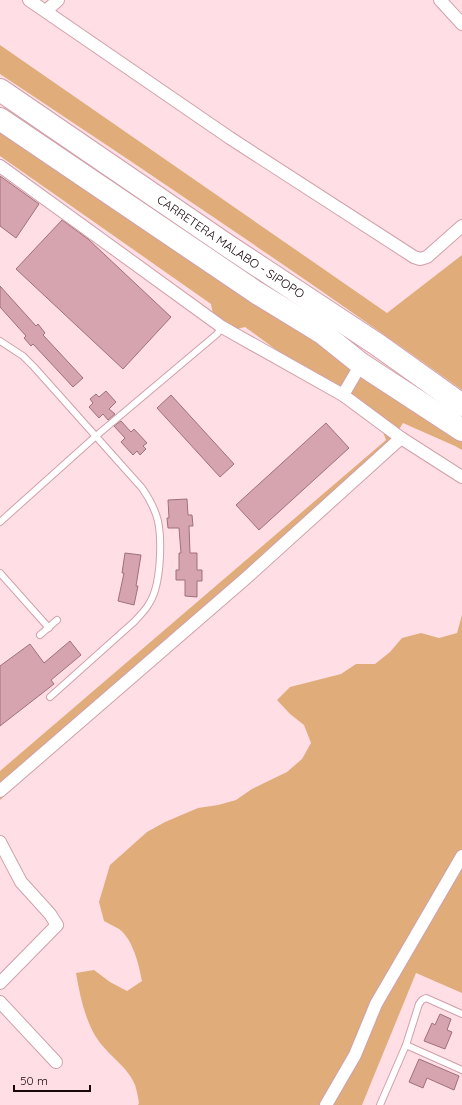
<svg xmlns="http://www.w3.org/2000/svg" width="462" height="1105" font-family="Quicksand,sans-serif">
	<rect width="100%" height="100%" fill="#ffdfe5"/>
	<g fill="#e0ac7a">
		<path d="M0,45L387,313L462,255V390C310,281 155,177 0,74Z"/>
		<path d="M0,130L340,359L462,437V450L455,446L403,423L378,463L284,549L0,800V771L386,440L381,427L245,327L217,334L211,304L0,156Z"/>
		<path d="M462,615V993L416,973L362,1105H138L139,1103C138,1097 137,1091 135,1085C128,1067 109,1056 98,1040C85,1021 80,996 76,973L94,970L110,982L127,991L142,981C139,965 133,939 119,929C114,926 109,924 104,921L99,902L110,865L147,832L165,822L198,808L218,805L236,800L252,789L287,772L302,759L311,743L304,725L290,714L277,700L290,687L341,674L356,664H375L390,652L402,638L421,633L439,638L457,633Z"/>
	</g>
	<g fill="#d6a4af" stroke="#9f707a">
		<path d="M0,176L39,204L16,238L0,226Z"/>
		<path d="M62,220L88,239L171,317L123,369L16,269Z"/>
		<path d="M0,286L36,326L38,324L45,333L43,335L83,378L73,387L33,344L31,346L24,338L26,336L0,307Z"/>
		<path d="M106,391L116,402L109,409L115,414L108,420L103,414L99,418L89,407L93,403L90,399L96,394L99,397Z"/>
		<path d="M171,395L234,464L220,477L157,408Z"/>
		<path d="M121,421L131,432L134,429L147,443L143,446L146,449L140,455L137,451L133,455L121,442L125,438L114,426Z"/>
		<path d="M326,423L349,448L259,530L236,505Z"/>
		<path d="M187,499L188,515H192L193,526H189L190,553H197V570H202V581H197V597L185,596V580H176V570H179V553H181L179,528H168L167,518H169L168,500Z"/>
		<path d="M125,553L141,555L136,586H138L134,605L118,601L124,573H122Z"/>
		<path d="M70,641L81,655L51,680L54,684L0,726V666L30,644L44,663Z"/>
		<path d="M440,1014L451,1019L447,1030L452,1032L445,1049L424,1041L432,1023L435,1025Z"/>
		<path d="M419,1059L459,1076L454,1090L427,1078L423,1088L409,1082Z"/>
	</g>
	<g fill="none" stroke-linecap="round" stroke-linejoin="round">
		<defs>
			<g id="lane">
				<path d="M0,341L23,356L34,367L142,488C149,498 155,509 158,521C162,541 161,584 150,602C146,610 140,615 135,621L50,697"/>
				<path d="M0,522L96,436L217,334L222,327"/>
				<path d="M0,573L49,628"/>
				<path d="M40,635L57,620"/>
				<path d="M406,1045L462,1070"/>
				<path d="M380,1105L406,1045L419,1004L422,1000L426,998L462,1014"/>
			</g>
			<g id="street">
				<path d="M29,0L230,138L414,257L420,259L427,257L462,226"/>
				<path d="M440,0L462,24"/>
				<path d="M46,11L58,0"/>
				<path d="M0,166L222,327L343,395L401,438L462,477"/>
				<path d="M343,395L361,364"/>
				<path d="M0,791L245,579L401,438"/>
				<path d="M0,842L21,882L50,914L57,925L0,983"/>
				<path d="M0,1002L56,1062"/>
				<path d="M326,1105L355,1055L376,1004L462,856"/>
			</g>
			<g id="highway">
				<path id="s1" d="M0,90L228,246L378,345L462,405"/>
				<path d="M0,119L257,293L321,332L361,364L462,430"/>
			</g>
		</defs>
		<use href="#lane" stroke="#d1a0aa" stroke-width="8"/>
		<use href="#street" stroke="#d1a0aa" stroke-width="14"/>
		<use href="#highway" stroke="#d1a0aa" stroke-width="24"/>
		<use href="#lane" stroke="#fff" stroke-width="6"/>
		<use href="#street" stroke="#fff" stroke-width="12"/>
		<use href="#highway" stroke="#fff" stroke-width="22"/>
	</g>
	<g text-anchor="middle" stroke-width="3" stroke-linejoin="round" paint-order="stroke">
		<g font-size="12" fill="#18070b" stroke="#ffdfe5">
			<text dy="4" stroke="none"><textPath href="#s1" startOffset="279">CARRETERA MALABO - SIPOPO</textPath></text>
		</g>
	</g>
	<path d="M14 1085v6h76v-6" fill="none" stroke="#18070b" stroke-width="2"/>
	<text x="20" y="1085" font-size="12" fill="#18070b" stroke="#ffdfe5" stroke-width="3" paint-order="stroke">50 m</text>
</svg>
